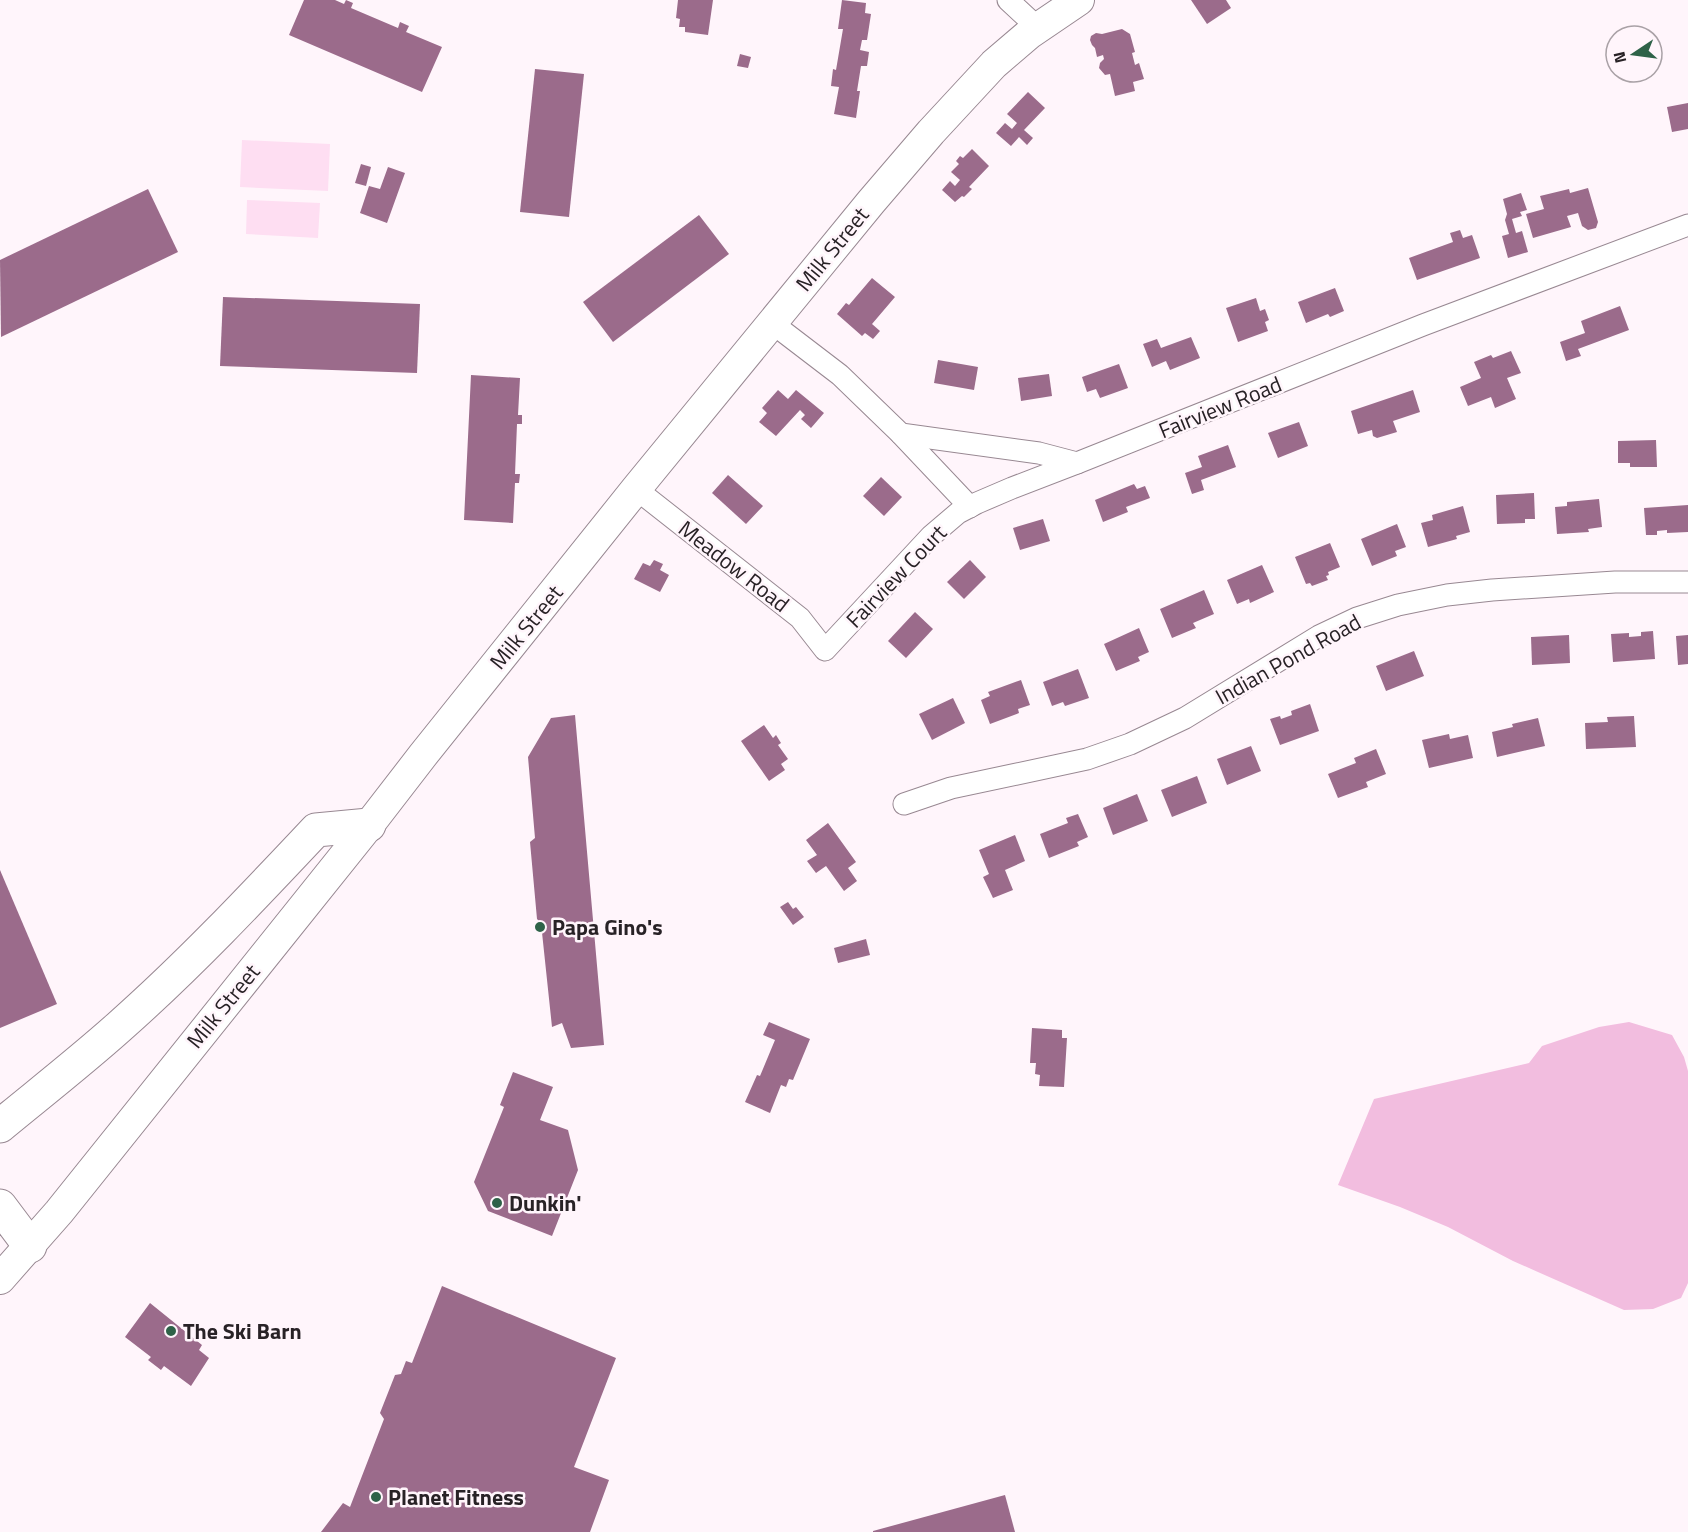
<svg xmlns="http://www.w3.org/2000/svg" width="1688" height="1532" font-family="'Titillium Web',sans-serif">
	<rect width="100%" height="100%" fill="#fff5fb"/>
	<g fill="#fedef2">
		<path d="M242,140L330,144L328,191L240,187Z"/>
		<path d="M247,200L320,203L318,238L246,234Z"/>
	</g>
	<path fill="#f2bddf" d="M1629,1022L1672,1035L1684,1057L1688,1071V1283L1681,1298L1653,1309L1624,1310L1513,1261L1448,1227L1400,1207L1338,1185L1374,1099L1529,1063L1542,1046L1599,1027Z"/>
	<g fill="#9b6b8b">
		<path d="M304,0H335L344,4L346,0L353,3L351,8L398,28L400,22L409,26L406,32L442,47L422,92L289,35Z"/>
		<path d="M678,0H713L708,35L685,32V27H679L680,19L676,18Z"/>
		<path d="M842,0L866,3L865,13L871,14L867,40H862L860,50L869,52L867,66H861L857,91H860L856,118L834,114L839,87L831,86L833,69L836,70L843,29H838Z"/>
		<path d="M1191,0H1226L1231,8L1207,24Z"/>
		<path d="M1122,29L1130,34L1135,52L1132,53L1135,65L1139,63L1144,79L1133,82L1135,91L1115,96L1110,74L1105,75L1099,68L1100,63L1104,59L1103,55L1097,57L1095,48L1092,45L1090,40L1091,36L1096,33L1102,34Z"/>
		<path d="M740,54L751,57L748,68L737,66Z"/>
		<path d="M535,69L584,74L569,217L520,212Z"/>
		<path d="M1028,92L1045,108L1024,130L1033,138L1027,145L1019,137L1011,146L996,133L1005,123L1012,129L1017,123L1007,114Z"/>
		<path d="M1688,103V129L1672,132L1667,107Z"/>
		<path d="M972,149L989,166L969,187L972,189L964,197L962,196L955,202L942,190L950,181L955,186L960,180L951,172L959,164L956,161L960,156L963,158Z"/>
		<path d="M361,164L371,167L366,186L355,183Z"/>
		<path d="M388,167L405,173L387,223L360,213L369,186L380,189Z"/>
		<path d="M1588,188L1598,222L1596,228L1588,230L1582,226L1578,213L1567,216L1571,227L1533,238L1526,214L1544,209L1540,196L1569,189L1570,193Z"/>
		<path d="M148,189L178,252L1,337L0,260Z"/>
		<path d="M1521,193L1527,210L1520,212L1522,216L1512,219L1516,233L1522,231L1528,252L1508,258L1502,236L1509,234L1505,220L1507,214L1503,199Z"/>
		<path d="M699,215L729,254L613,342L583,302Z"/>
		<path d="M1460,230L1463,238L1472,235L1480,258L1417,280L1409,258L1453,242L1450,233Z"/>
		<path d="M872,278L895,297L872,324L880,331L873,339L865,333L862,336L837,314L846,303L849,305Z"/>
		<path d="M1335,288L1344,311L1330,317L1328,314L1306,323L1298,302Z"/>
		<path d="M223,297L420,304L417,373L220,366Z"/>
		<path d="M1256,298L1260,311L1265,309L1269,320L1265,322L1268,331L1238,342L1226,308Z"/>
		<path d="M1620,306L1629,330L1578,349L1581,356L1566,361L1560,342L1585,333L1581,321Z"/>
		<path d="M1191,337L1200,358L1170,370L1166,361L1152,367L1143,344L1157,339L1161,348Z"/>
		<path d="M1511,351L1521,373L1507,378L1516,399L1495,408L1491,397L1468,406L1460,387L1481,378L1474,362L1491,355L1493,358Z"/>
		<path d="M938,360L978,367L974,390L934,383Z"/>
		<path d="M1119,364L1128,388L1100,398L1096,389L1087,392L1082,377Z"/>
		<path d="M1049,374L1052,396L1021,401L1018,378Z"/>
		<path d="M471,375L520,378L518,415H522V424H517L515,474H520L519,483H515L513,523L464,520Z"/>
		<path d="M778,390L788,399L796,390L824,413L811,428L801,419L805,415L800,410L776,436L759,422L767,413L762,408Z"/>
		<path d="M1413,390L1420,412L1393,421L1397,432L1377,438L1373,436L1372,430L1358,434L1351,411Z"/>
		<path d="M1299,422L1308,446L1278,458L1268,433Z"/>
		<path d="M1656,440L1657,467H1630V463H1618V441Z"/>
		<path d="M1228,445L1236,467L1201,480L1204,490L1192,494L1185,473L1202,467L1198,456Z"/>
		<path d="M728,475L763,506L746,524L712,493Z"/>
		<path d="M881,477L902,497L884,516L863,496Z"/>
		<path d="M1134,484L1137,489L1145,486L1150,498L1126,507L1128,512L1103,522L1095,500Z"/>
		<path d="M1534,493L1535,519H1525V523L1497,524L1496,495Z"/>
		<path d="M1599,499L1602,527L1588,529L1589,532L1557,534L1555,507L1567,506V502Z"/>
		<path d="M1688,505V532L1667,533V530L1657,531V535H1646L1644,508Z"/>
		<path d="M1463,506L1470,532L1456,536L1457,539L1428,547L1421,523L1433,520L1432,515Z"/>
		<path d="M1043,519L1050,541L1020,550L1013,528Z"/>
		<path d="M1397,524L1406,547L1395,551L1397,556L1372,566L1361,539Z"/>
		<path d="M1330,543L1340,567L1328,572L1329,575L1326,576L1328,580L1312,586L1310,583L1306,584L1295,557Z"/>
		<path d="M654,560L663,564L660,570L669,575L660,592L634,579L643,563L650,566Z"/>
		<path d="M970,560L986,577L964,599L947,582Z"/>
		<path d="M1262,565L1274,592L1250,603L1249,599L1237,604L1227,580Z"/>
		<path d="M1204,590L1214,614L1193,623L1196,628L1172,638L1160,609Z"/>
		<path d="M915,612L933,629L906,658L888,641Z"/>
		<path d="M1139,628L1149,652L1138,657L1140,661L1116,671L1104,644Z"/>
		<path d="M1653,631L1655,659L1613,662L1611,634L1629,633V637L1641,636V632Z"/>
		<path d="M1569,635L1570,663L1532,665L1531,637Z"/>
		<path d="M1688,635V664L1678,665L1676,636Z"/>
		<path d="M1414,651L1424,676L1386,691L1376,666Z"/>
		<path d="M1078,669L1089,698L1065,706L1063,702L1052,706L1043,682Z"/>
		<path d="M1021,680L1030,705L1018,709L1019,713L990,724L981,700L990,696L988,692Z"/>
		<path d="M953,698L965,723L932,740L919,714Z"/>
		<path d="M1310,704L1319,731L1280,745L1270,719L1280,716L1281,719L1292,715L1291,711Z"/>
		<path d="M575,715L604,1045L571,1048L562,1023L552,1027L541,923L537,919L530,842L535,838L528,757L551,718Z"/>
		<path d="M1634,716L1636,747L1586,749L1585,723L1608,722L1607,717Z"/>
		<path d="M1538,718L1545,746L1497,757L1492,732L1513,727L1512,724Z"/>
		<path d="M764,725L773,738L776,735L781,743L778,745L788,759L781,764L785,770L769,781L741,741Z"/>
		<path d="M1449,734L1450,739L1468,735L1473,758L1429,768L1422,740Z"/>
		<path d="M1251,746L1261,771L1227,785L1217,759Z"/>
		<path d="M1376,749L1386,774L1366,782L1368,787L1338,798L1328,774L1356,763L1354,758Z"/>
		<path d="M1197,776L1207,803L1172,817L1161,790Z"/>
		<path d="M1137,794L1148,821L1113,835L1103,808Z"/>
		<path d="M1078,814L1088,837L1077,842L1079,846L1049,858L1040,834L1068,823L1066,818Z"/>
		<path d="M828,823L856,862L848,868L857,881L844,891L826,866L816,873L807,861L817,855L806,840Z"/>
		<path d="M1015,835L1025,861L1005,870L1013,890L993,898L983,877L989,874L979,850Z"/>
		<path d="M0,870L57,1004L0,1028Z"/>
		<path d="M788,902L793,909L796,907L804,917L793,925L780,907Z"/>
		<path d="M866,939L870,955L838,963L834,948Z"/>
		<path d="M769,1022L810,1039L793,1080L789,1079L786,1087L781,1085L770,1113L745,1102L757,1075L760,1076L775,1040L763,1035Z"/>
		<path d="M1032,1028L1062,1030V1038H1067L1064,1087L1039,1086L1040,1075L1035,1074L1036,1063H1030Z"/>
		<path d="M513,1072L553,1087L540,1120L568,1130L578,1170L552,1236L488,1211L474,1182L504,1107L500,1105Z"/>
		<path d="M442,1286L616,1358L574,1467L609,1480L590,1532H321L343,1503L350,1507L384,1419L380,1413L395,1375L401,1374L406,1361L412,1363Z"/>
		<path d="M150,1303L202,1345L199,1350L209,1358L191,1386L164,1366L161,1370L148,1360L151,1357L125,1337Z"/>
		<path d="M1005,1495L1015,1532H873V1531Z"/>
	</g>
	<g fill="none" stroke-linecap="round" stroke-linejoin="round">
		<defs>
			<g id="street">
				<path d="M1008,0L1038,28"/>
				<path d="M772,323L840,375L901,434L1039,453L1077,463L1423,325L1688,225"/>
				<path d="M901,434L970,507"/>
				<path d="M636,489L800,618L825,650L931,536L958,513L977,503L1012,488L1077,463"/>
				<path d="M904,804L951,788L1087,759L1130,744L1185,718L1319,636L1357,618L1398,605L1447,595L1492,590L1615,582H1688"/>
			</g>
			<path id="secondary" d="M0,1279L59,1212L369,825L423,755L636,489L871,202L931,132L994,64L1029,34L1079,0"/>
			<g id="highway">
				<path d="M0,1126C40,1093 81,1061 119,1027C189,965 253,897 316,830L369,825"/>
				<path d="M0,1206L30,1246"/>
			</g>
		</defs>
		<use href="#street" stroke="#988892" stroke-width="23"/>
		<use href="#secondary" stroke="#988892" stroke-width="32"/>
		<use href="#highway" stroke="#988892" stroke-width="35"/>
		<use href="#street" stroke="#fff" stroke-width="21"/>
		<use href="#secondary" stroke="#fff" stroke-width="30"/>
		<use href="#highway" stroke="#fff" stroke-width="33"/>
	</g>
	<g fill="#2e6248" stroke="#fff5fb" stroke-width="2">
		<circle cx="540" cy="927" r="6"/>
		<circle cx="497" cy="1203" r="6"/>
		<circle cx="171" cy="1331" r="6"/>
		<circle cx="376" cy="1497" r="6"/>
	</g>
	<g text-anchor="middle" stroke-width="5" stroke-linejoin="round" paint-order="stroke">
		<g font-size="22" fill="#282226" stroke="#fff5fb">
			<text transform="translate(832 249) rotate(-51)" y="8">Milk Street</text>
			<text transform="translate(1220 407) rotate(-22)" y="8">Fairview Road</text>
			<text transform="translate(734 566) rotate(38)" y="8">Meadow Road</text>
			<text transform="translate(896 576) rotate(-46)" y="8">Fairview Court</text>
			<text transform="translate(526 627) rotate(-51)" y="8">Milk Street</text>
			<text transform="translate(1288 659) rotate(-29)" y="8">Indian Pond Road</text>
			<text transform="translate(223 1006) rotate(-51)" y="8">Milk Street</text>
		</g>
		<g font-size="22" font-weight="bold" fill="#282226" stroke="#fff5fb" text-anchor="start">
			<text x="552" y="935">Papa Gino's</text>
			<text x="509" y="1211">Dunkin'</text>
			<text x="183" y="1339">The Ski Barn</text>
			<text x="388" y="1505">Planet Fitness</text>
		</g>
	</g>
	<g transform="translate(1634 54) rotate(257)"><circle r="28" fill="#fff5fb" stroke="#a9a1a6" stroke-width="1.5"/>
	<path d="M0-4.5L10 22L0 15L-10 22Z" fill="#2e6248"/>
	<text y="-9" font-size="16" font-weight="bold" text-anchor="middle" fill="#282226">N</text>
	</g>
</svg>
